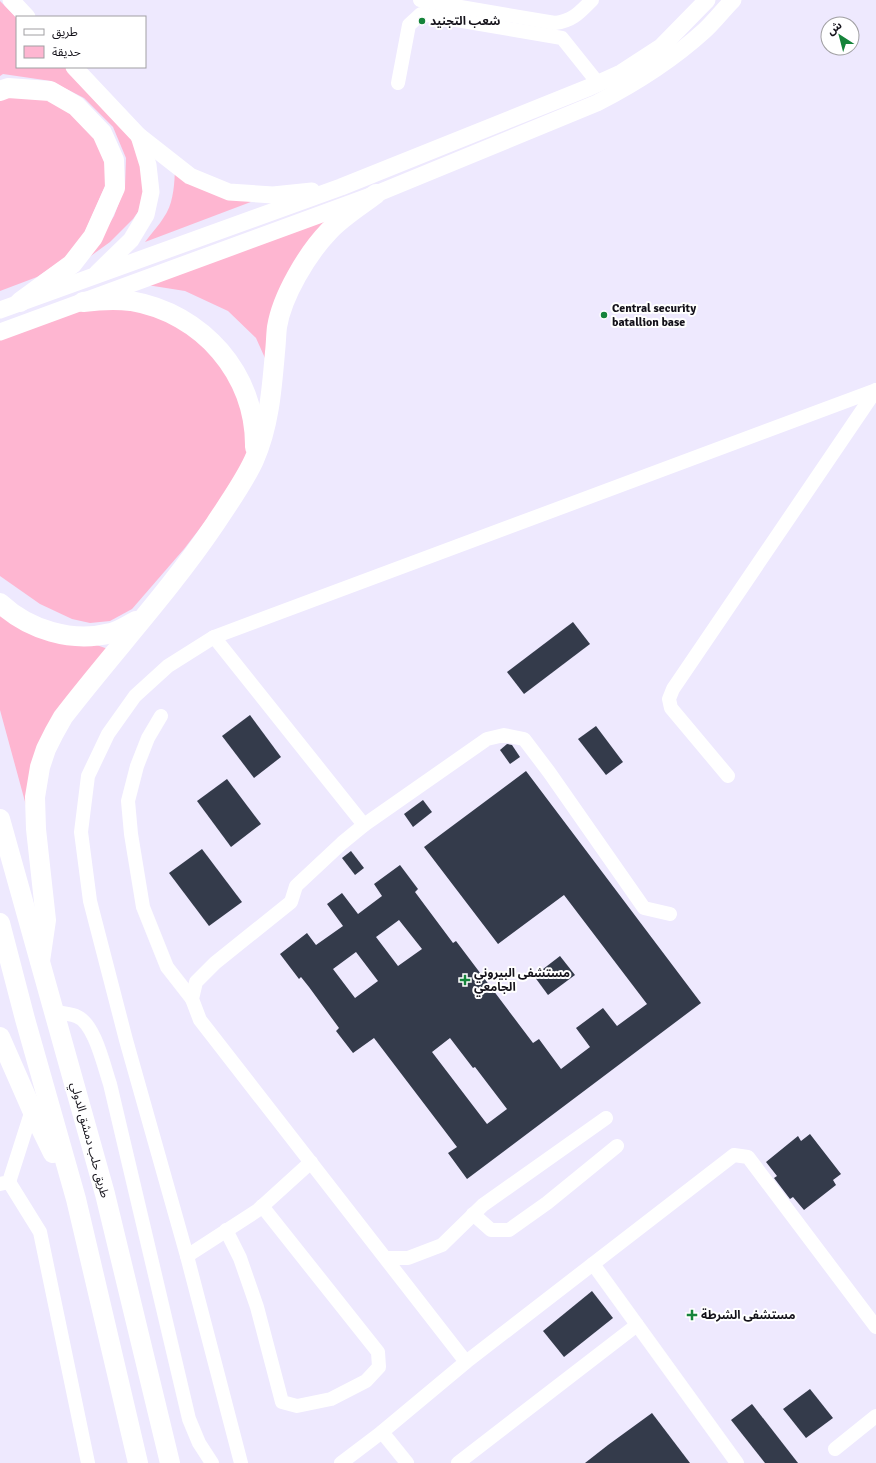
<svg xmlns="http://www.w3.org/2000/svg" width="876" height="1463" font-family="Signika,'Noto Sans Arabic',sans-serif">
	<rect width="100%" height="100%" fill="#eee9fe"/>
	<g fill="#feb6d1">
		<path d="M0,1L17,18V67H70L149,156L147,199L133,219L110,242L81,263L100,239L114,216L125,187L126,158L113,127L84,98L51,81L3,74L0,76Z"/>
		<path d="M9,97L47,100L71,112L95,137L105,164V186L84,234L65,258L37,277L0,291V101Z"/>
		<path d="M175,156L215,185L272,194L145,242C154,230 167,217 171,202C175,188 175,171 175,156Z"/>
		<path d="M337,215L306,250L273,376L256,338L228,311L185,291L147,285Z"/>
		<path d="M134,306L213,333L255,433L241,475L184,549L132,609L110,621L90,623L72,619L40,604L0,576V338L84,307Z"/>
		<path d="M0,601L88,642L108,649L59,709L36,842L0,710Z"/>
	</g>
	<g fill="#343b4b" fill-rule="evenodd">
		<path d="M573,622L590,644L524,694L507,672Z"/>
		<path d="M250,715L281,757L254,778L222,736Z"/>
		<path d="M596,726L623,762L606,775L578,739Z"/>
		<path d="M507,744L512,745L520,757L510,764L500,750Z"/>
		<path d="M526,771L701,1003L467,1179L448,1153L457,1147L374,1038L353,1053L336,1031L339,1028L309,987L301,977L299,979L280,954L307,933L316,945L343,926L327,904L342,893L358,914L382,896L374,884L400,865L418,889L415,892L453,943L456,941L533,1043L539,1039L561,1069L590,1047L576,1028L603,1008L617,1026L647,1004L564,895L498,944L424,847ZM399,920L422,949L398,966L376,937ZM356,952L378,981L355,998L333,969ZM450,1038L473,1068L475,1067L507,1109L487,1124L432,1052Z"/>
		<path d="M227,779L261,824L231,847L197,801Z"/>
		<path d="M423,800L432,812L413,827L404,814Z"/>
		<path d="M202,849L242,902L209,926L169,873Z"/>
		<path d="M351,851L364,868L355,875L342,858Z"/>
		<path d="M560,956L575,975L548,995L534,976Z"/>
		<path d="M810,1134L841,1174L833,1180L836,1185L804,1210L793,1197L790,1199L774,1178L777,1176L766,1162L798,1136L801,1141Z"/>
		<path d="M592,1291L613,1318L564,1357L543,1331Z"/>
		<path d="M810,1389L833,1418L806,1438L783,1409Z"/>
		<path d="M752,1404L798,1463H765L731,1420Z"/>
		<path d="M652,1413L690,1463H585L608,1445Z"/>
	</g>
	<g fill="none" stroke-linecap="round" stroke-linejoin="round">
		<g stroke="#fff" stroke-width="14">
			<path d="M420,0L555,23C573,21 580,12 592,0"/>
			<path d="M398,83L409,25L421,14L562,38L598,83"/>
			<path d="M214,637L364,825"/>
			<path d="M161,716L148,738L137,766L128,801L131,834L143,907L167,967L192,999"/>
			<path d="M728,776L671,708L669,699L673,689L876,390"/>
			<path d="M55,1012C62,1013 70,1014 76,1016C95,1023 104,1067 110,1084L189,1419L199,1443L212,1463"/>
			<path d="M9,1182L40,1232L88,1463"/>
			<path d="M0,1184L9,1182L32,1110"/>
			<path d="M473,1214L491,1230H509L547,1203L617,1146"/>
			<path d="M226,1230L240,1258L257,1307L282,1402L297,1406L331,1399L366,1381L379,1367L378,1352L262,1206"/>
			<path d="M187,1256L258,1210L311,1162"/>
			<path d="M386,1258H408L442,1245L483,1205L606,1118"/>
			<path d="M593,1264L737,1463"/>
			<path d="M466,1362L200,1020L192,999L196,982L215,963L291,902L296,886L342,843L364,825L487,739L504,735L524,739L549,772L644,908L670,914"/>
			<path d="M382,1432L407,1463"/>
			<path d="M835,1449L876,1416"/>
			<path d="M241,1463L187,1256L126,1040L90,901L81,832L88,776L108,734L135,696L168,666L214,637L876,390"/>
			<path d="M341,1463L382,1432L466,1362L734,1155L748,1157L876,1327"/>
			<path d="M458,1463L637,1325"/>
		</g>
		<g stroke="#fff" stroke-width="17">
			<path d="M11,0L27,17"/>
			<path d="M74,67L139,136L190,176L229,192L273,195L312,191"/>
			<path d="M97,273L131,240L146,215L151,192L148,165L139,136"/>
			<path d="M0,310L341,187L590,87L621,73L661,47L707,0"/>
			<path d="M0,332L376,194L597,103C636,83 671,61 704,31C714,22 723,10 733,0"/>
		</g>
		<g stroke="#fff" stroke-width="20">
			<path d="M0,91L8,88L50,91L76,106L102,133L114,160L115,188L93,237L72,264L20,302"/>
			<path d="M83,302C99,300 115,299 131,301C202,313 256,374 255,447"/>
			<path d="M0,603C29,630 72,643 111,633C120,631 128,625 136,621"/>
			<path d="M0,819L105,1194L170,1463"/>
			<path d="M0,923L25,1019L76,1199L138,1463"/>
			<path d="M40,961L46,920L36,829L35,797L40,767L46,749L54,733L63,717C113,652 169,592 215,524C228,504 244,482 254,460C269,427 272,388 275,352C276,344 276,335 277,327C282,296 307,254 329,231C342,217 360,206 376,194"/>
			<path d="M0,1037L32,1110L53,1153"/>
		</g>
	</g>
	<g fill="#15833a" stroke="#fff" stroke-width="1.5">
		<circle cx="422" cy="21" r="4"/>
		<circle cx="604" cy="315" r="4"/>
		<path d="M463 974h4v4h4v4h-4v4h-4v-4h-4v-4h4z"/>
		<path d="M690 1309h4v4h4v4h-4v4h-4v-4h-4v-4h4z"/>
	</g>
	<g text-anchor="middle" stroke-width="4" stroke-linejoin="round" paint-order="stroke">
		<g font-size="12" font-weight="bold" fill="#14121a" stroke="#fff" text-anchor="start">
			<text x="430" y="25">شعب التجنيد</text>
			<text x="612" y="312">Central security<tspan x="612" dy="14">batallion base</tspan></text>
			<text x="474" y="977">مستشفى البيروني<tspan x="474" dy="14">الجامعي</tspan></text>
			<text x="701" y="1319">مستشفى الشرطة</text>
		</g>
		<g font-size="12" fill="#14121a" stroke="#fff">
			<text transform="translate(90 1140) rotate(75)" y="4">طريق حلب دمشق الدولي</text>
		</g>
	</g>
	<rect x="16" y="16" width="130" height="52" fill="#ffffff" stroke="#a1a0a3"/>
	<rect x="24" y="29" width="20" height="6" fill="#ffffff" stroke="#a1a0a3"/>
	<text x="52" y="36" font-size="12" fill="#14121a">طريق</text>
	<rect x="24" y="46" width="20" height="12" fill="#feb6d1" stroke="#a1a0a3"/>
	<text x="52" y="56" font-size="12" fill="#14121a">حديقة</text>
	<g transform="translate(840 36) rotate(324)"><circle r="19" fill="#ffffff" stroke="#a1a0a3"/>
	<path d="M0-3L7 15L0 10L-7 15Z" fill="#15833a"/>
	<text y="-6" font-size="11" font-weight="bold" text-anchor="middle" fill="#14121a">ش</text>
	</g>
</svg>
